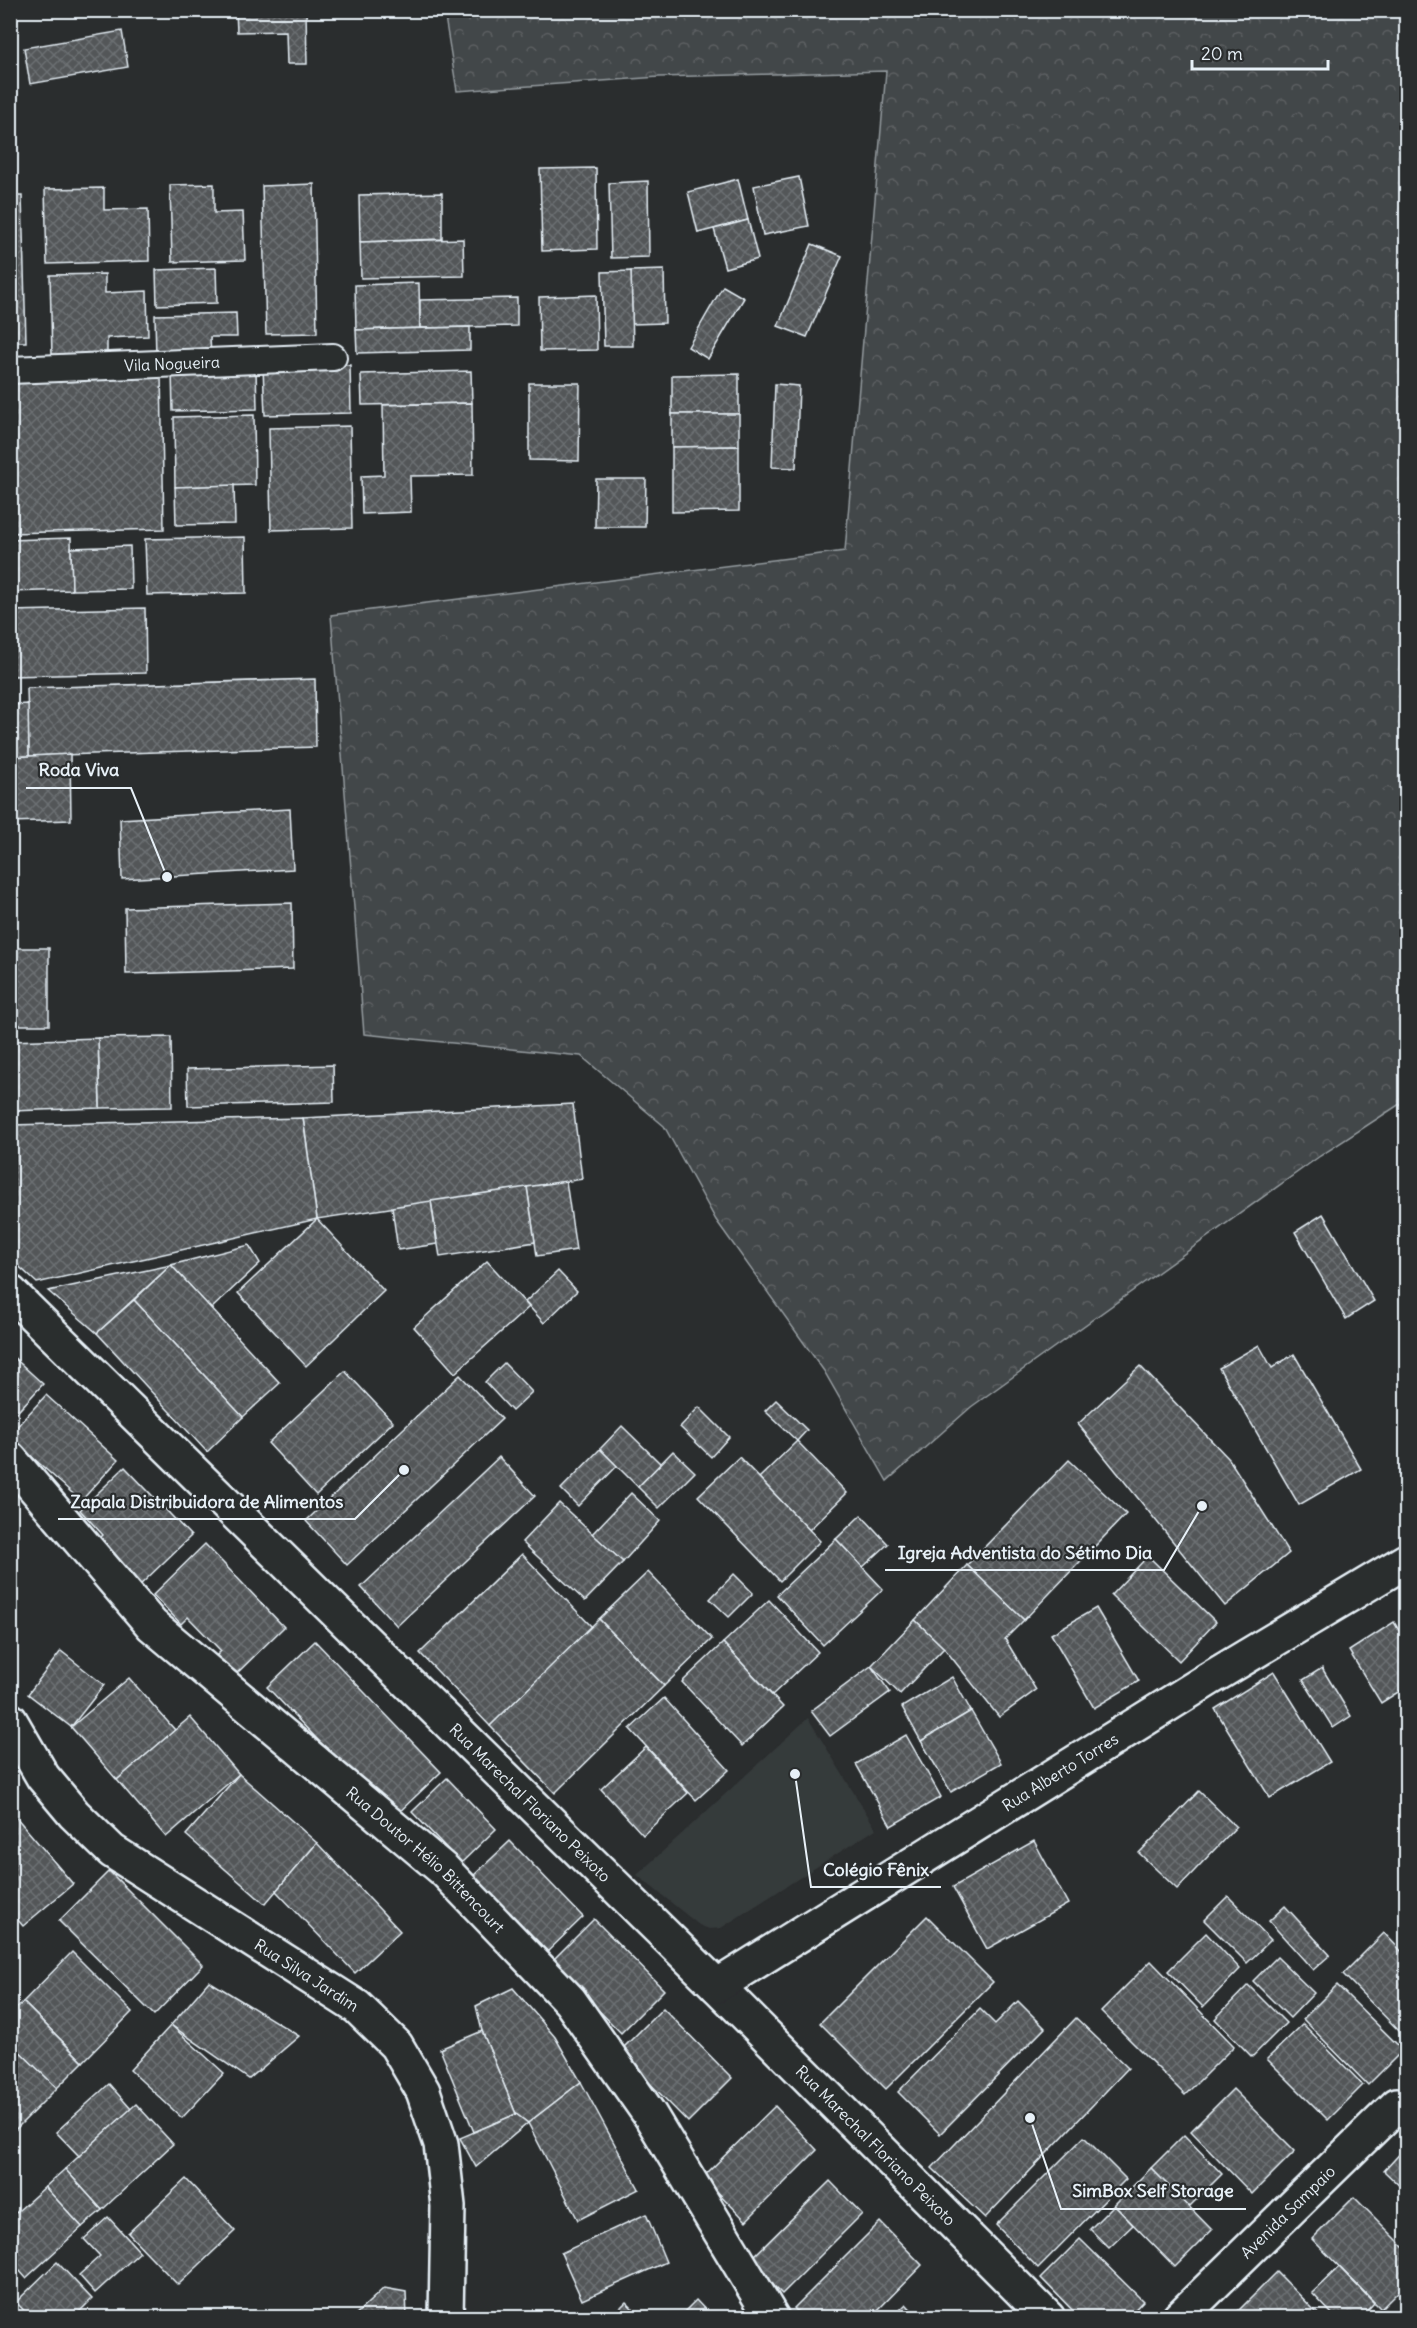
<svg xmlns="http://www.w3.org/2000/svg" width="1417" height="2328" font-family="Delius,sans-serif">
	<defs>
		<pattern id="forest-crowns" width="20" height="18" patternUnits="userSpaceOnUse" patternTransform="scale(1.5)"><rect width="20" height="18" fill="#424648"/><path d="M2 6a3 3 0 1 1 6 0M12 15a3 3 0 1 1 6 0" fill="none" stroke="#5d6163"/></pattern>
		<pattern id="building-cross-hatch" width="8" height="8" patternUnits="userSpaceOnUse" patternTransform="scale(1.5)"><rect width="8" height="8" fill="#535759"/><path d="M0 0l8 8M0 8l8-8" fill="none" stroke="#6c7072"/></pattern>
	</defs>
	<rect width="100%" height="100%" fill="#2a2d2e"/>
	<filter id="ink" filterUnits="userSpaceOnUse"><feTurbulence type="fractalNoise" baseFrequency=".0167" numOctaves="2"/><feDisplacementMap in="SourceGraphic" scale="12" xChannelSelector="R" yChannelSelector="G"/><feConvolveMatrix kernelMatrix="1 2 1 2 8 2 1 2 1" color-interpolation-filters="sRGB"/></filter>
	<g filter="url(#ink)">
		<path fill="#363a3b" d="M808,1718L876,1829L721,1928L709,1929L699,1925L637,1875Z"/>
		<path fill="url(#forest-crowns)" stroke="#959ca0" stroke-width="1.5" d="M444,11H1406V1100L1320,1156L971,1407L887,1481L824,1371L716,1220L664,1126L581,1056L364,1034L331,615L845,551L886,71L659,77L457,91Z"/>
		<g fill="url(#building-cross-hatch)" stroke="#e8f1f8" stroke-width="1.5">
			<path d="M236,10H306L307,64H287L286,31L237,32Z"/>
			<path d="M122,31L128,67L30,84L24,48Z"/>
			<path d="M596,168L597,249L542,251L540,169Z"/>
			<path d="M799,177L809,226L763,235L754,186Z"/>
			<path d="M738,179L748,220L698,233L688,192Z"/>
			<path d="M648,181L649,257L611,258L609,183Z"/>
			<path d="M214,184V213L243,212L245,260L172,262L170,185Z"/>
			<path d="M314,184L317,333L266,334L262,186Z"/>
			<path d="M104,188V210L148,209L149,261L47,264L45,189Z"/>
			<path d="M442,193V239L360,242L359,195Z"/>
			<path d="M10,196H22L26,342H10Z"/>
			<path d="M748,220L758,259L725,268L714,229Z"/>
			<path d="M463,239L464,276L361,278L360,242Z"/>
			<path d="M812,244L842,256L807,337L778,326Z"/>
			<path d="M216,268L217,303L157,305L156,270Z"/>
			<path d="M664,270L665,323L632,324L631,271Z"/>
			<path d="M631,271L633,346H604L602,272Z"/>
			<path d="M105,274V293L147,291L148,336L107,338V355L52,357L50,275Z"/>
			<path d="M419,283L420,328L356,330L355,285Z"/>
			<path d="M723,286L744,298L708,359L688,347Z"/>
			<path d="M596,295L597,350L540,351L539,297Z"/>
			<path d="M517,298V326L420,328V300Z"/>
			<path d="M236,313L237,337H210L211,356L156,357L155,315Z"/>
			<path d="M470,327V350L357,353L356,330Z"/>
			<path d="M350,365L351,413L265,415L263,367Z"/>
			<path d="M256,369L257,409L173,411L172,371Z"/>
			<path d="M471,371L472,403L362,405L361,374Z"/>
			<path d="M739,374V414H672V375Z"/>
			<path d="M161,375L164,529L10,533V379Z"/>
			<path d="M529,383H580L579,461L529,460Z"/>
			<path d="M775,384L799,386L796,468L772,467Z"/>
			<path d="M472,403L473,475L410,476L411,512L362,514L361,476L384,475L383,405Z"/>
			<path d="M672,414H739V446L672,447Z"/>
			<path d="M254,415L255,485L175,487L174,417Z"/>
			<path d="M350,426L352,528L271,530L269,428Z"/>
			<path d="M739,446V511L672,512V447Z"/>
			<path d="M596,479H646L645,527H595Z"/>
			<path d="M234,485L235,524L176,525L175,487Z"/>
			<path d="M245,537L246,593L147,595L145,539Z"/>
			<path d="M71,538L72,590L10,592V540Z"/>
			<path d="M130,546L131,589L72,590L71,548Z"/>
			<path d="M145,608L146,673L10,676V611Z"/>
			<path d="M315,679L316,747L29,756L27,688Z"/>
			<path d="M28,704L29,756L10,757V705Z"/>
			<path d="M70,754L71,820L10,822V757Z"/>
			<path d="M290,809L293,869L122,879L120,819Z"/>
			<path d="M292,903L293,969L126,974L125,908Z"/>
			<rect x="10" y="948" width="39" height="77"/>
			<path d="M171,1037L172,1107L100,1108L98,1038Z"/>
			<path d="M98,1038L100,1108L10,1111V1041Z"/>
			<path d="M333,1065L334,1102L188,1106L187,1069Z"/>
			<path d="M573,1104L582,1179L317,1219L303,1118Z"/>
			<path d="M303,1118L317,1219L37,1283L10,1258V1125Z"/>
			<path d="M566,1181L576,1250L537,1256L527,1187Z"/>
			<path d="M527,1187L535,1242L440,1257L431,1201Z"/>
			<path d="M431,1201L437,1244L398,1250L392,1207Z"/>
			<path d="M1323,1214L1374,1301L1346,1319L1295,1232Z"/>
			<path d="M317,1219L384,1291L306,1366L238,1293Z"/>
			<path d="M249,1245L260,1263L211,1309L171,1265Z"/>
			<path d="M487,1261L529,1307L455,1373L414,1327Z"/>
			<path d="M171,1265L97,1333L48,1291Z"/>
			<path d="M171,1265L280,1383L243,1417L134,1300Z"/>
			<path d="M558,1271L577,1291L544,1323L525,1302Z"/>
			<path d="M134,1300L243,1417L207,1452L97,1333Z"/>
			<path d="M1259,1345L1272,1368L1294,1354L1361,1469L1299,1505L1219,1368Z"/>
			<path d="M10,1354L43,1384L10,1420Z"/>
			<path d="M504,1363L532,1392L512,1411L485,1382Z"/>
			<path d="M1140,1366L1229,1459L1289,1553L1225,1606L1078,1424Z"/>
			<path d="M345,1371L393,1422L316,1495L268,1443Z"/>
			<path d="M460,1375L502,1419L347,1565L306,1521Z"/>
			<path d="M46,1395L118,1460L81,1501L10,1437V1434Z"/>
			<path d="M776,1400L807,1430L797,1441L765,1411Z"/>
			<path d="M699,1407L729,1437L711,1457L680,1427Z"/>
			<path d="M622,1426L661,1464L638,1487L600,1449Z"/>
			<path d="M797,1441L847,1493L809,1530L759,1478Z"/>
			<path d="M600,1449L617,1466L578,1506L561,1489Z"/>
			<path d="M673,1451L695,1472L659,1508L638,1487Z"/>
			<path d="M499,1457L535,1496L397,1626L361,1587Z"/>
			<path d="M739,1457L820,1541L780,1581L698,1496Z"/>
			<path d="M1069,1460L1126,1514L1024,1620L967,1565Z"/>
			<path d="M125,1467L191,1536L136,1589L94,1544L103,1535L80,1510Z"/>
			<path d="M631,1493L660,1521L623,1562L592,1534Z"/>
			<path d="M559,1503L623,1562L585,1601L522,1542Z"/>
			<path d="M861,1515L888,1544L863,1567L836,1539Z"/>
			<path d="M836,1539L883,1589L823,1645L777,1595Z"/>
			<path d="M205,1544L284,1627L233,1677L214,1658L221,1651L188,1617L181,1624L153,1595Z"/>
			<path d="M522,1554L592,1627L490,1726L420,1653Z"/>
			<path d="M1148,1556L1216,1622L1179,1661L1111,1595Z"/>
			<path d="M967,1565L1024,1620L1005,1639L1036,1690L999,1717L944,1648L915,1620Z"/>
			<path d="M648,1572L712,1639L664,1686L599,1619Z"/>
			<path d="M734,1574L753,1593L729,1617L710,1599Z"/>
			<path d="M769,1600L818,1652L772,1695L723,1643Z"/>
			<path d="M1096,1608L1139,1681L1094,1708L1051,1634Z"/>
			<path d="M599,1619L664,1686L555,1793L490,1726Z"/>
			<path d="M915,1620L944,1648L900,1694L871,1666Z"/>
			<path d="M1394,1622L1406,1642V1687L1381,1703L1349,1651Z"/>
			<path d="M315,1641L441,1772L393,1818L267,1687Z"/>
			<path d="M723,1643L783,1707L742,1746L682,1682Z"/>
			<path d="M61,1651L104,1685L71,1727L28,1694Z"/>
			<path d="M871,1666L890,1692L830,1736L811,1711Z"/>
			<path d="M1322,1668L1351,1716L1333,1728L1303,1680Z"/>
			<path d="M1274,1672L1330,1762L1270,1798L1215,1709Z"/>
			<path d="M952,1677L971,1711L921,1741L902,1707Z"/>
			<path d="M129,1678L175,1730L117,1780L71,1727Z"/>
			<path d="M664,1698L729,1770L696,1800L630,1729Z"/>
			<path d="M971,1711L1001,1763L951,1792L921,1741Z"/>
			<path d="M190,1717L239,1774L166,1837L117,1780Z"/>
			<path d="M906,1735L941,1797L891,1826L856,1764Z"/>
			<path d="M646,1747L688,1793L643,1835L601,1789Z"/>
			<path d="M239,1774L317,1843L265,1904L186,1835Z"/>
			<path d="M447,1778L496,1829L461,1863L412,1812Z"/>
			<path d="M1199,1791L1236,1827L1177,1889L1139,1853Z"/>
			<path d="M10,1810L73,1884L23,1926L10,1911Z"/>
			<path d="M510,1841L583,1917L546,1953L472,1877Z"/>
			<path d="M1034,1841L1068,1904L987,1949L953,1887Z"/>
			<path d="M317,1843L400,1931L355,1973L276,1891Z"/>
			<path d="M109,1871L203,1965L154,2015L59,1921Z"/>
			<path d="M1228,1896L1271,1940L1247,1963L1204,1920Z"/>
			<path d="M1285,1906L1330,1955L1313,1970L1269,1921Z"/>
			<path d="M927,1916L993,1982L886,2089L820,2023Z"/>
			<path d="M594,1919L664,1990L621,2033L551,1962Z"/>
			<path d="M1206,1933L1240,1969L1203,2007L1168,1971Z"/>
			<path d="M1384,1933L1406,1956V2038L1343,1974Z"/>
			<path d="M72,1952L132,2012L83,2062L23,2002Z"/>
			<path d="M1277,1957L1314,1993L1290,2018L1253,1981Z"/>
			<path d="M1151,1961L1234,2046L1185,2095L1101,2011Z"/>
			<path d="M209,1981L299,2036L249,2079L171,2025Z"/>
			<path d="M1248,1985L1286,2023L1252,2057L1215,2019Z"/>
			<path d="M1337,1985L1403,2050L1368,2085L1303,2019Z"/>
			<path d="M513,1988L555,2037L581,2082L528,2123L516,2114L482,2031L476,2006Z"/>
			<path d="M1018,2001L1045,2028L940,2134L898,2092L980,2009L995,2024Z"/>
			<path d="M23,2002L83,2062L57,2088L10,2042V2015Z"/>
			<path d="M663,2008L732,2078L688,2122L619,2052Z"/>
			<path d="M1076,2018L1128,2068L985,2218L932,2168Z"/>
			<path d="M1303,2024L1363,2085L1328,2120L1267,2059Z"/>
			<path d="M171,2025L224,2073L182,2118L130,2070Z"/>
			<path d="M482,2031L516,2114L474,2132L440,2049Z"/>
			<path d="M10,2042L57,2088L10,2135Z"/>
			<path d="M581,2082L639,2189L578,2220L528,2123Z"/>
			<path d="M109,2084L131,2109L79,2156L56,2132Z"/>
			<path d="M1233,2089L1295,2151L1252,2194L1191,2131Z"/>
			<path d="M136,2104L173,2144L102,2210L65,2169Z"/>
			<path d="M775,2106L817,2150L746,2221L703,2177Z"/>
			<path d="M516,2114L528,2123L476,2167L460,2138Z"/>
			<path d="M1184,2135L1222,2174L1189,2207L1151,2168Z"/>
			<path d="M1084,2137L1126,2179L1038,2268L996,2225Z"/>
			<path d="M1406,2147V2192L1384,2171Z"/>
			<path d="M1151,2168L1212,2230L1175,2267L1114,2205Z"/>
			<path d="M65,2169L102,2210L82,2227L45,2187Z"/>
			<path d="M186,2179L235,2231L178,2285L128,2233Z"/>
			<path d="M830,2181L862,2214L782,2294L749,2261Z"/>
			<path d="M45,2187L82,2227L26,2278L10,2260V2218Z"/>
			<path d="M1354,2197L1406,2249V2284L1381,2309L1312,2239Z"/>
			<path d="M1114,2205L1133,2225L1109,2248L1090,2229Z"/>
			<path d="M646,2214L666,2262L582,2300L561,2253Z"/>
			<path d="M108,2217L140,2252L95,2293L79,2275L100,2256L84,2239Z"/>
			<path d="M880,2222L922,2265L870,2318H803L794,2308Z"/>
			<path d="M1080,2239L1143,2301L1127,2318H1080L1041,2278Z"/>
			<path d="M57,2262L92,2299L73,2318H31L16,2302Z"/>
			<path d="M1339,2267L1374,2303L1360,2318H1336L1312,2293Z"/>
			<path d="M1277,2272L1322,2318H1231Z"/>
			<path d="M384,2288L406,2292L407,2318H352Z"/>
			<path d="M696,2300L713,2318H678Z"/>
			<path d="M626,2302L642,2318H610Z"/>
			<path d="M906,2304L919,2318H892Z"/>
		</g>
		<g fill="none" stroke-linecap="round" stroke-linejoin="round">
			<defs>
				<g id="service">
					<path id="s1" d="M10,370L333,357"/>
				</g>
				<g id="minor">
					<path id="s2" d="M10,1459L152,1625L444,1870L570,2001L650,2115L772,2318"/>
					<path id="s3" d="M717,1986L1048,2318"/>
					<path id="s4" d="M1179,2318L1397,2105"/>
				</g>
				<g id="tertiary">
					<path id="s5" d="M10,1720L43,1777L74,1814L112,1851L357,2007L396,2045L423,2091L441,2144L448,2206L446,2318"/>
				</g>
				<g id="secondary">
					<path id="s6" d="M10,1292L717,1986L1209,1679L1406,1561"/>
				</g>
			</defs>
			<use href="#service" stroke="#e8f1f8" stroke-width="30"/>
			<use href="#minor" stroke="#e8f1f8" stroke-width="38"/>
			<use href="#tertiary" stroke="#e8f1f8" stroke-width="38"/>
			<use href="#secondary" stroke="#e8f1f8" stroke-width="38"/>
			<use href="#service" stroke="#2a2d2e" stroke-width="26"/>
			<use href="#minor" stroke="#2a2d2e" stroke-width="33"/>
			<use href="#tertiary" stroke="#2a2d2e" stroke-width="33"/>
			<use href="#secondary" stroke="#2a2d2e" stroke-width="33"/>
		</g>
	</g>
	<g text-anchor="middle" stroke-width="4.5" stroke-linejoin="round" paint-order="stroke">
		<g font-size="16" fill="#e8f1f8" stroke="#2a2d2e">
			<text dy="6" stroke="none"><textPath href="#s1" startOffset="162">Vila Nogueira</textPath></text>
			<text dy="6" stroke="none"><textPath href="#s6" startOffset="1395">Rua Alberto Torres</textPath></text>
			<text dy="6" stroke="none"><textPath href="#s6" startOffset="729">Rua Marechal Floriano Peixoto</textPath></text>
			<text dy="6" stroke="none"><textPath href="#s2" startOffset="579">Rua Doutor Hélio Bittencourt</textPath></text>
			<text dy="6" stroke="none"><textPath href="#s5" startOffset="398">Rua Silva Jardim</textPath></text>
			<text dy="6" stroke="none"><textPath href="#s3" startOffset="225">Rua Marechal Floriano Peixoto</textPath></text>
			<text dy="6" stroke="none"><textPath href="#s4" startOffset="152">Avenida Sampaio</textPath></text>
		</g>
	</g>
	<path fill="none" stroke="#e8f1f8" stroke-width="2" d="M167 877L131 788H26M404 1470L355 1519H58M1202 1506L1164 1570H885M795 1774L811 1887H941M1030 2118L1061 2209H1246"/>
	<g fill="#e8f1f8" stroke="#2a2d2e" stroke-width="2">
		<circle cx="167" cy="877" r="6"/>
		<circle cx="404" cy="1470" r="6"/>
		<circle cx="1202" cy="1506" r="6"/>
		<circle cx="795" cy="1774" r="6"/>
		<circle cx="1030" cy="2118" r="6"/>
	</g>
	<g font-size="18" text-anchor="middle" font-weight="bold" fill="#e8f1f8" stroke="#2a2d2e" stroke-width="4.5" stroke-linejoin="round" paint-order="stroke">
		<text x="79" y="776">Roda Viva</text>
		<text x="207" y="1508">Zapala Distribuidora de Alimentos</text>
		<text x="1025" y="1559">Igreja Adventista do Sétimo Dia</text>
		<text x="876" y="1876">Colégio Fênix</text>
		<text x="1153" y="2197">SimBox Self Storage</text>
	</g>
	<rect width="1417" height="2328" fill="none" stroke="#2a2d2e" stroke-width="36"/>
	<rect x="18" y="18" width="1381" height="2292" fill="none" stroke="#e8f1f8" stroke-width="2" filter="url(#ink)"/>
	<path d="M1192 60v9h136v-9" fill="none" stroke="#e8f1f8" stroke-width="3"/>
	<text x="1201" y="60" font-size="18" fill="#e8f1f8" stroke="#2a2d2e" stroke-width="4.5" paint-order="stroke">20 m</text>
</svg>
